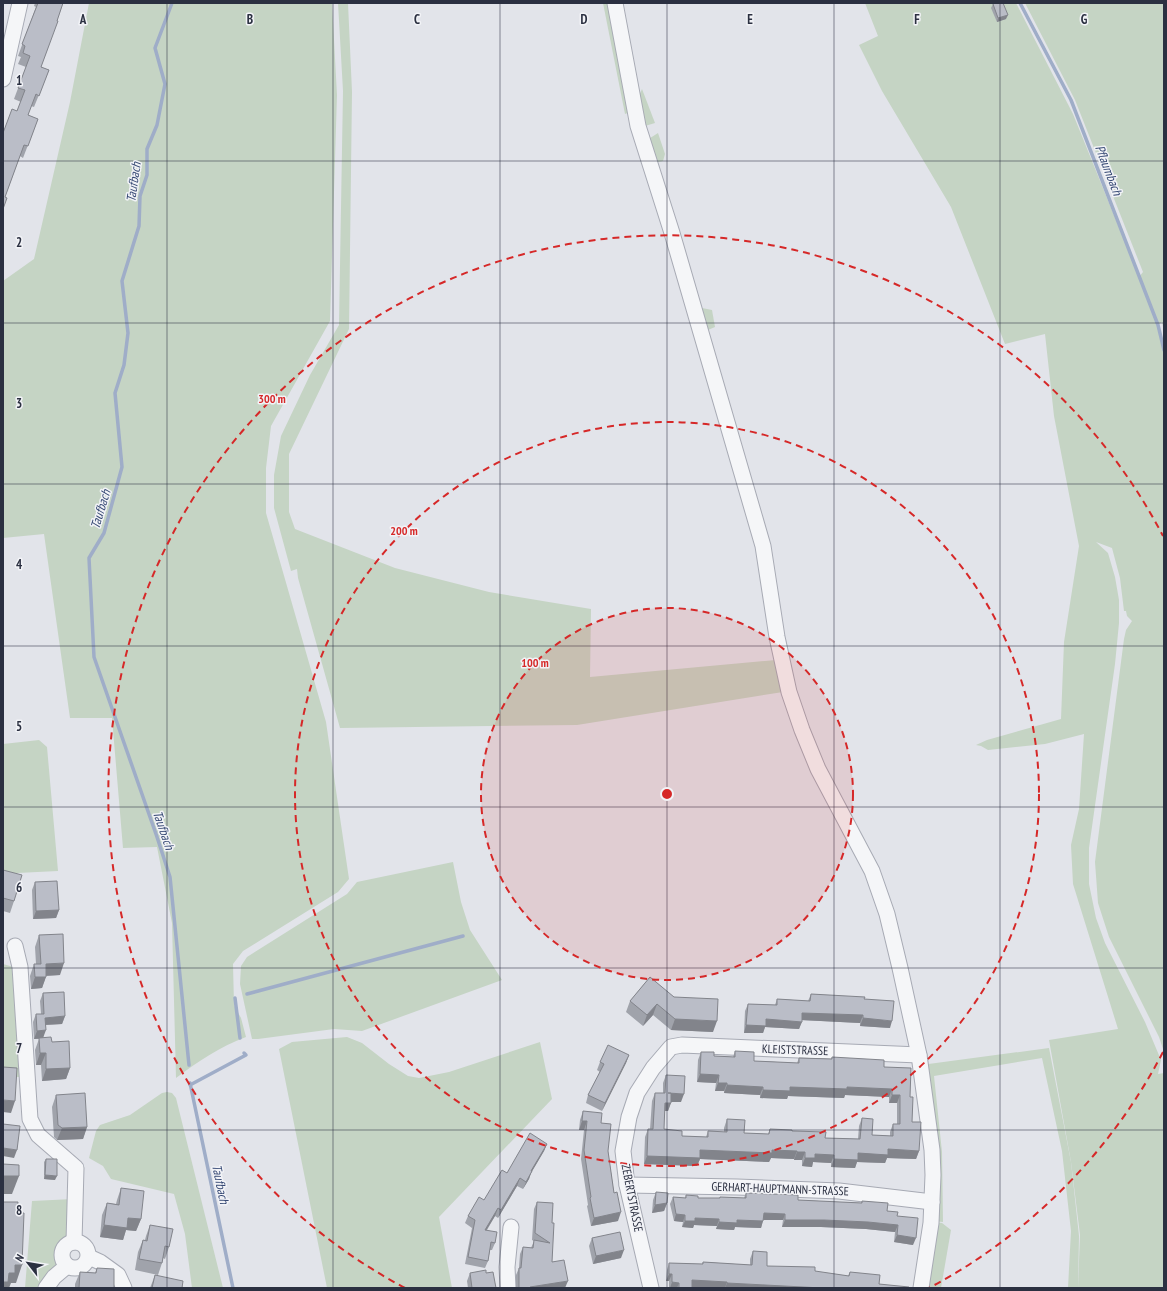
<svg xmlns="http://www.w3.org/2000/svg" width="1167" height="1291" font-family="'PT Sans Narrow',sans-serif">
	<rect width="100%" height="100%" fill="#e2e4ea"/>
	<g fill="#c5d4c4">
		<path d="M89,3H332L337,95L330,321L271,426L266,468V513L326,722L349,879L338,892L243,951L233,964L234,1005L241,1018L246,1037C219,1047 199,1061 176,1078L172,923L157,847L123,848L112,718H70L44,534L3,538V281L34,259L70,102Z"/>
		<path d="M338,3H348L352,92L349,329L289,454V512L295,529L395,568L489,592L591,609L590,677L776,660L783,692L577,725L340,728L298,578L297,569L291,571L274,508V475L281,436L310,375L339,325L343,91Z"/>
		<path d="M603,3H610L630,112L625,114Z"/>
		<path d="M865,3H1016L1073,114L1139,277L1143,272L1075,100L1025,3H1164V332L1162,322L1158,325L1164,352V1052L1159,1037L1109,937L1098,903L1095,862L1124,639L1126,630L1132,621L1127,616L1126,611H1124L1120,578L1112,548L1096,542L1108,553L1115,577L1119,600V623L1115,664L1089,848V884L1096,918L1105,943L1145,1022L1161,1060L1158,1074L1164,1073L1163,1288H1078L1080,1235L1071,1162L1049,1040L1118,1029L1073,884L1071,845L1079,809L1084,734L1045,744L988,750L981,746L976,745L987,740L1061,719L1064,642L1079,546L1054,416L1045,334L1005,344L951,207L882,91L859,45L878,36Z"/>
		<path d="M642,89L655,123L645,126L637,101Z"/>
		<path d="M658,133L665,154L663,161L654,163L647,140Z"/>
		<path d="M702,308L712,310L715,327L708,330Z"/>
		<path d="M39,740L47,747L58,871L17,873L3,875V744Z"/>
		<path d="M453,862L461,902L470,930L502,980L362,1031L334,1029L258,1039H252L240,984L241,966L247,957L347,894L357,882Z"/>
		<path d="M3,964L17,968L23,1077H3Z"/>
		<path d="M347,1037L362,1043L389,1064L408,1076L419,1078L449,1072L540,1042L552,1099L439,1217L452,1288H327L279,1049L292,1042Z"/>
		<path d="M1049,1048L1071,1162L1079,1236L1078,1288H1068L1071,1231L1062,1151L1042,1058L934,1076L942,1152L943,1222L933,1221L921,1065Z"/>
		<path d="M167,1092L172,1093L176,1098L223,1288H192L185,1234L174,1194L111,1179L103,1166L89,1158L96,1131L100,1125L130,1115L162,1093Z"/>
		<path d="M73,1199L71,1239L63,1243L59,1256L62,1266L42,1288H25L32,1201Z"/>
		<path d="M934,1222L942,1223L951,1230L941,1288H923Z"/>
	</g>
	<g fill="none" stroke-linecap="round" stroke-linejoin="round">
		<g stroke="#9fadc8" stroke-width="3.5">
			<path d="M172,3L155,48L165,84L157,125L147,149V175L140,196L139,226L122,281L128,333L124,365L115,393L122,467L104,533L89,558L94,657L157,837L170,877L189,1065"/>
			<path d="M1020,3L1071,100L1158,325L1164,350"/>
			<path d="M247,994L463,936"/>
			<path d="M235,998L240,1038"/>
			<path d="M190,1083L233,1288"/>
			<path d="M190,1085L246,1055L244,1053"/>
		</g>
		<defs>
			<g id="minor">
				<path d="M615,3L638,126L672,233L763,546L777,637L789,692L802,730L818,769L872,871L887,914L900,968L919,1055L932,1150L933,1175L931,1223L921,1288"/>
				<path d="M3,79L20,3"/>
				<path d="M15,946L20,967L30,1119L38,1135L76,1168L74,1242"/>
				<path d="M627,1185L737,1187L839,1191L932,1202"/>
				<circle cx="75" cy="1255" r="13"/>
				<path d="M89,1257L100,1262L118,1275L124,1288"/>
				<path d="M46,1288L54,1277L67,1266"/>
				<path d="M508,1288L507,1267L511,1227"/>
				<path d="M651,1288L627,1185L623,1151L629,1117L637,1093L653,1068L671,1047L682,1045L919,1055"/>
			</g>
		</defs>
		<use href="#minor" stroke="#a7aab4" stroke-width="17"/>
		<use href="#minor" stroke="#f5f6f8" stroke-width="15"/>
	</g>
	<g fill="#a0a3ab">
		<path d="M35,3H63L41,67L49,70L34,107L31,106L28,115L38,119L23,158L20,156L5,197L17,111L21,102L14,99L26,67L18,64L21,57L18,56L36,7L34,6Z"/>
		<path d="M993,4L1006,19L997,22L991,8Z"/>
		<path d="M3,870L14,901L10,913L3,911Z"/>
		<path d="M35,882L59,910L56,918L33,919L32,890Z"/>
		<path d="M39,935L60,975L46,976L42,988L31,989L30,976L34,964H36L35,947Z"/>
		<path d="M650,977L713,1032L671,1030L653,1015L643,1026L626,1012L630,1001Z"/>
		<path d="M43,993L65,1016L62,1024L46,1025L43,1038L52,1042L70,1068L66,1079L42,1081L41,1065H36L35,1050L39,1039H34L33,1022L36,1014H41L40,1001Z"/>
		<path d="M811,994L864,999L890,1028L860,1026V1023L802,1020L799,1029L765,1027L763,1033H744L745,1011L748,1004L775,1005L777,999L808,1001Z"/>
		<path d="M735,1051L754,1061L797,1063L799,1058L831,1059L832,1057L884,1067L910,1097L912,1122L919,1151L916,1159L887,1158L885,1163L857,1162L855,1168L831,1167V1163L813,1162L812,1167L802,1166V1160H794V1159L771,1158L769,1162L700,1159L697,1166L644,1164L645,1137L648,1129H650L652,1101L655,1093H663V1083L666,1075L681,1102H671L668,1111H664V1129L682,1136L706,1137L708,1131L724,1132V1128L727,1119L744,1133L768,1134L770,1129L792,1131L825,1138L858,1139L859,1126L862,1118L872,1135L890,1136V1132L893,1124H897V1103H889V1097L845,1095L844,1098L788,1096L787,1099L760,1098V1095L724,1093V1091H715L716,1083L697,1082L698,1060L701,1052L714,1056L733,1057Z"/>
		<path d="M629,1055L626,1063L602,1111L586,1103L588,1095L600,1072L597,1070L600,1062Z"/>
		<path d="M56,1095L87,1127L83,1139L57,1140L54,1137L52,1107Z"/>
		<path d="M583,1111L601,1123L608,1151L618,1221L591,1226L587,1206L588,1205L581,1159L584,1130H579L580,1120Z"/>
		<path d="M547,1144L544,1151L531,1173L529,1179L523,1189L517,1186L498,1218L495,1216L487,1230L495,1243L492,1250H490L488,1261L485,1268L465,1264L472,1228L465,1223L468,1216L484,1200L507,1173Z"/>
		<path d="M46,1159L55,1180L44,1179V1162Z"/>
		<path d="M121,1188L141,1219L136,1231L126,1230L123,1240L100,1237L102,1215L107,1203L116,1204L117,1200Z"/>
		<path d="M656,1192L667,1203L664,1211L652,1213L653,1200Z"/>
		<path d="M746,1193L798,1200L861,1203L862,1201L887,1211L897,1216L913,1245L894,1242L895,1232L866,1229L821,1227H782L783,1220H763L761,1228L735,1227L734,1230L716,1229L717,1226L694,1225L693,1228L682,1227L683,1222L674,1221L670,1204L673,1197L685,1198L686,1195L698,1198H719L720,1197L744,1198Z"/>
		<path d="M537,1202L552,1223V1262L565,1288H516V1275L519,1268L520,1254L523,1247L531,1248L534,1241L532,1240L534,1209Z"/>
		<path d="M150,1225L169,1247L165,1259L163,1258L162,1263L158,1275L135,1270L138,1252L143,1240H145L146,1236Z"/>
		<path d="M592,1238L621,1258L593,1264L589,1246Z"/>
		<path d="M753,1251L767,1266L848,1276L850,1272L879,1284L909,1288H669V1281H666L667,1270L669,1263L702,1264L703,1262L750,1265V1259Z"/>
		<path d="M97,1268L114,1288H75V1284L80,1272L95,1273Z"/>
		<path d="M470,1273H486L496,1288H468L467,1281Z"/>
		<path d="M155,1275L182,1288H150Z"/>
	</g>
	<g fill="#82848b">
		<path d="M1008,15L1006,19L997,22L998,18Z"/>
		<path d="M59,910L56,918L33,919L36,911Z"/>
		<path d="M64,963L60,975L41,976L46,964Z"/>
		<path d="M35,977H46L42,988L31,989Z"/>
		<path d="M657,1004L653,1015L643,1026L647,1015Z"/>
		<path d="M802,1013L863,1015L860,1023L800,1020Z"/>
		<path d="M65,1016L62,1024L42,1025L45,1018Z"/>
		<path d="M863,1018L892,1021L890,1028L860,1026Z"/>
		<path d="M675,1019L717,1021L713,1032L671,1030Z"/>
		<path d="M766,1019L802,1022L799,1029L765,1027L763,1033H744L746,1025Z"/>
		<path d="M46,1030L43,1038L34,1039L37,1031Z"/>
		<path d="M40,1053H46L41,1065H36Z"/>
		<path d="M629,1055L626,1063L602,1111L605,1103Z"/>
		<path d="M70,1068L66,1079L42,1081L46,1069Z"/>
		<path d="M700,1074L719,1075L716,1083L697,1082Z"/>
		<path d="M718,1083H727L724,1091H715Z"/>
		<path d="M727,1085L763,1087L760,1095L724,1093Z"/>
		<path d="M790,1087H847L892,1089L889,1097L845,1095L844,1098L788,1096L787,1099L760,1098L763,1090Z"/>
		<path d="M668,1093L684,1094L681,1102H665Z"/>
		<path d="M892,1095H900L897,1103H889Z"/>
		<path d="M3,1100L15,1101L11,1113L3,1112Z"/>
		<path d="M665,1103H671L668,1111H662Z"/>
		<path d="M582,1121H587L584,1130H579Z"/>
		<path d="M87,1127L83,1139L57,1140L62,1128Z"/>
		<path d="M547,1144L544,1151L531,1173L529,1179L523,1189L531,1171Z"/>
		<path d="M3,1148L17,1150L14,1158L3,1156Z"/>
		<path d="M888,1149L919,1151L916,1159L887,1158L885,1163L857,1162L855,1168L831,1167L834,1159L858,1153Z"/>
		<path d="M700,1150H772L797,1151L794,1159L771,1158L769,1162L700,1159L697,1166L644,1164L647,1156Z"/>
		<path d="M797,1152H805L802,1160H794Z"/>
		<path d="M815,1154L834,1155L831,1163L813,1162L812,1167L802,1166L805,1158Z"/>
		<path d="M45,1175L57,1176L55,1180L44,1179Z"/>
		<path d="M3,1176H19L12,1194H3Z"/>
		<path d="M520,1178L517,1186L498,1218L501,1210Z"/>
		<path d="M667,1203L664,1211L652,1213L655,1205Z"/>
		<path d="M498,1208L495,1216L482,1237L485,1230Z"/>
		<path d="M621,1212L618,1221L591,1226L594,1218Z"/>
		<path d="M764,1213L785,1214L783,1220H761Z"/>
		<path d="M676,1214L685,1215L683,1222L674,1221Z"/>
		<path d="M128,1218L141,1219L136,1231L126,1230L123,1240L100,1237L104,1225Z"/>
		<path d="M695,1218L719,1219L717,1226L694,1225L693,1228L682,1227L685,1221Z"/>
		<path d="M737,1220L763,1221L761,1228L735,1227L734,1230L716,1229L719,1222Z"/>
		<path d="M785,1220H824L868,1222L898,1225L895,1232L866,1229L821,1227H782Z"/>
		<path d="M897,1235L916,1238L913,1245L894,1242Z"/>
		<path d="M624,1250L621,1258L593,1264L596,1256Z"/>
		<path d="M15,1265H22L16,1283H11L9,1288H3V1282Z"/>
		<path d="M669,1274H672L669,1281H666Z"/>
		<path d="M692,1280L727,1282L725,1288L690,1287Z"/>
		<path d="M568,1281L565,1288H530V1287Z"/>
		<path d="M672,1282L679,1283L677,1288H670Z"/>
		<path d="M727,1283L822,1288H725Z"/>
	</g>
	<g fill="#babdc7" stroke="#82848b">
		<path d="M38,3H63L57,21H58L41,67L49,70L39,96L36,94L28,115L38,119L28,146L24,145L5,197L7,198L3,209V133L12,109L17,111L25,90L18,88L30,56L23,53L25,46L22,44Z"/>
		<path d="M996,3H1003L1008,15L998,18L993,4Z"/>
		<path d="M3,870L22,875L14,901L3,898Z"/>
		<path d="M57,881L59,910L36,911L35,882Z"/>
		<path d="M63,934L64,963L46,964V977H35L34,964H41L39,935Z"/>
		<path d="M650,977L674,997L718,999L717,1021L675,1019L657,1004L647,1015L630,1001Z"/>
		<path d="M64,992L65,1016L45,1018L46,1030L37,1031L36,1014H44L43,993Z"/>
		<path d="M811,994L865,997L864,999L894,1001L892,1021L863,1018V1015L802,1013V1022L766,1019V1026L746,1025L748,1004L777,1005V999L810,1001Z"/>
		<path d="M51,1037L52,1042L69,1041L70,1068L46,1069V1053H40L39,1038Z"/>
		<path d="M608,1045L629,1055L605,1103L588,1095L604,1064L600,1062Z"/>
		<path d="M735,1051L754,1052V1061L799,1063V1058L832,1059V1057L884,1060V1067L911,1068L910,1097H913L912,1122H921L919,1151L888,1149V1155L858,1153V1160L834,1159V1155L815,1154V1158H805V1152H797V1151L772,1150V1153L700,1150V1158L647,1156L648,1129H653L655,1093H665L666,1075L685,1076L684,1094L668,1093H671V1103H665L664,1129L682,1131V1136L708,1137V1131L727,1132V1119L745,1120L744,1133L769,1134L770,1129L792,1130V1131L826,1132L825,1138L860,1139L862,1118L873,1119L872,1135L893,1136V1124H900V1095H892V1089L847,1087V1089L790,1087V1091L763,1090V1087L727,1085V1083H718L719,1075L700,1074L701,1052H714V1056L735,1057Z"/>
		<path d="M3,1067L17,1068L15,1101L3,1100Z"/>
		<path d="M85,1093L87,1127L62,1128L58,1125L56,1095Z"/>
		<path d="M583,1111L602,1113L601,1123L611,1124L608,1151L614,1193L617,1192L621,1212L594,1218L590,1198L591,1197L584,1150L587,1121H582Z"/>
		<path d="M3,1124L20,1126L17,1150L3,1148Z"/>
		<path d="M530,1133L547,1144L531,1171H532L526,1182L520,1178L501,1210L498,1208L485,1230L497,1232L495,1243L491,1242L488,1261L468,1257L475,1220L468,1216L479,1197L484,1200L502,1170L507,1173Z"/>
		<path d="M46,1159H57V1176L45,1175Z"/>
		<path d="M3,1164L19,1165V1176H3Z"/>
		<path d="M121,1188L144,1191L141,1219L128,1218L127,1228L104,1225L107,1203L119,1205Z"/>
		<path d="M656,1192L668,1193L667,1203L655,1205Z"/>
		<path d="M746,1193L798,1195V1200L862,1203V1201L888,1203L887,1211L898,1212L897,1216L918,1218L916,1238L897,1235L898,1225L868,1222L824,1220H785V1214L764,1213L763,1221L737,1220V1223L719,1222V1219L695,1218V1221H685V1215L676,1214L673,1197L686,1198V1195L698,1196V1198H720V1197L746,1198Z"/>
		<path d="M3,1202H18L17,1213H24L22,1265H15V1273H9L8,1282H3Z"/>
		<path d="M537,1202L553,1203L552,1223H554L552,1262L564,1260L568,1281L530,1287V1288H519V1268H521L523,1247L533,1248L534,1240L550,1243L535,1233Z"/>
		<path d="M150,1225L173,1229L169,1247L165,1246L162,1263L139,1259L143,1240L147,1241Z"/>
		<path d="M620,1232L624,1250L596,1256L592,1238Z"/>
		<path d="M753,1251L767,1252V1266L815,1267V1271L849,1276L850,1272L880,1275L879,1284L909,1287V1288H822L727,1283V1282L692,1280V1288H679V1283L672,1282V1274H669V1263L703,1264V1262L752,1265Z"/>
		<path d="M97,1268L114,1269V1288H79L80,1272L96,1273Z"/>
		<path d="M486,1270V1273L493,1272L496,1288H472L470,1273Z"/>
		<path d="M155,1275L183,1281L182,1288H152Z"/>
	</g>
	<path fill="none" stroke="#2b3041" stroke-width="1" stroke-opacity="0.55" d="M167,3V1288M333,3V1288M500,3V1288M667,3V1288M834,3V1288M1000,3V1288M3,161H1164M3,323H1164M3,484H1164M3,646H1164M3,807H1164M3,968H1164M3,1130H1164"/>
	<circle cx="667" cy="794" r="186" fill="#d62828" fill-opacity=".12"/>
	<g fill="none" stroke="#d62828" stroke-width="2" stroke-dasharray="7 5">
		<circle cx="667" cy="794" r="186"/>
		<circle cx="667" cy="794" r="372"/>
		<path d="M1163 1052A559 559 0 0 1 929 1288M405 1288A559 559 0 1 1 1163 536"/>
	</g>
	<g text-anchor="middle" stroke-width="3" stroke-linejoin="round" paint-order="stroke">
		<g font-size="12" fill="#2b3041" stroke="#f2f3f7">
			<text transform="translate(795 1050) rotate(2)" y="4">KLEISTSTRASSE</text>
			<text transform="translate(780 1189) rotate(2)" y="4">GERHART-HAUPTMANN-STRASSE</text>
			<text transform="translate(632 1198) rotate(79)" y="4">ZEBERTSTRASSE</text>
		</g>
		<g font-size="13" font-style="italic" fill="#364974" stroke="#f2f3f7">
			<text transform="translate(1109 170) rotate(69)" y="5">Pflaumbach</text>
			<text transform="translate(133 182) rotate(-82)" y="5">Taufbach</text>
			<text transform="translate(100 509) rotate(-73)" y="5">Taufbach</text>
			<text transform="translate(164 830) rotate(71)" y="5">Taufbach</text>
			<text transform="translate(221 1184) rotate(78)" y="5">Taufbach</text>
		</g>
	</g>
	<g font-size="13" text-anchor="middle" font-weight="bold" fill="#2b3041" stroke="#f2f3f7" stroke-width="3" stroke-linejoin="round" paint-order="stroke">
		<text x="83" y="24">A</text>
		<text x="250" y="24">B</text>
		<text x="417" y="24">C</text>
		<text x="584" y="24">D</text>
		<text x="750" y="24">E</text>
		<text x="917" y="24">F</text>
		<text x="1084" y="24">G</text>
		<text x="19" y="85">1</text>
		<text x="19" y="247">2</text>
		<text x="19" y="408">3</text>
		<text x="19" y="569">4</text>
		<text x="19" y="731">5</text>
		<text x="19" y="892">6</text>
		<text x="19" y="1053">7</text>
		<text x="19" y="1215">8</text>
	</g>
	<circle cx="667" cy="794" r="6" fill="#d62828" stroke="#f2f3f7" stroke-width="2"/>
	<g font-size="12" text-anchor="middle" font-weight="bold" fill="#d62828" stroke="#f2f3f7" stroke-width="3" stroke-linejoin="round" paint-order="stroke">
		<text x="272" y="403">300 m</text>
		<text x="404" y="535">200 m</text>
		<text x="535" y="667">100 m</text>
	</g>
	<rect width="1167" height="1291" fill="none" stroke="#2b3041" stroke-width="8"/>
	<g transform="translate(28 1263) rotate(301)" stroke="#f2f3f7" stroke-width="3" paint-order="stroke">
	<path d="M0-3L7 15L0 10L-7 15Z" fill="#2b3041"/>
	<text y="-6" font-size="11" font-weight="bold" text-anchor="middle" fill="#2b3041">N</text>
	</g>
</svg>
